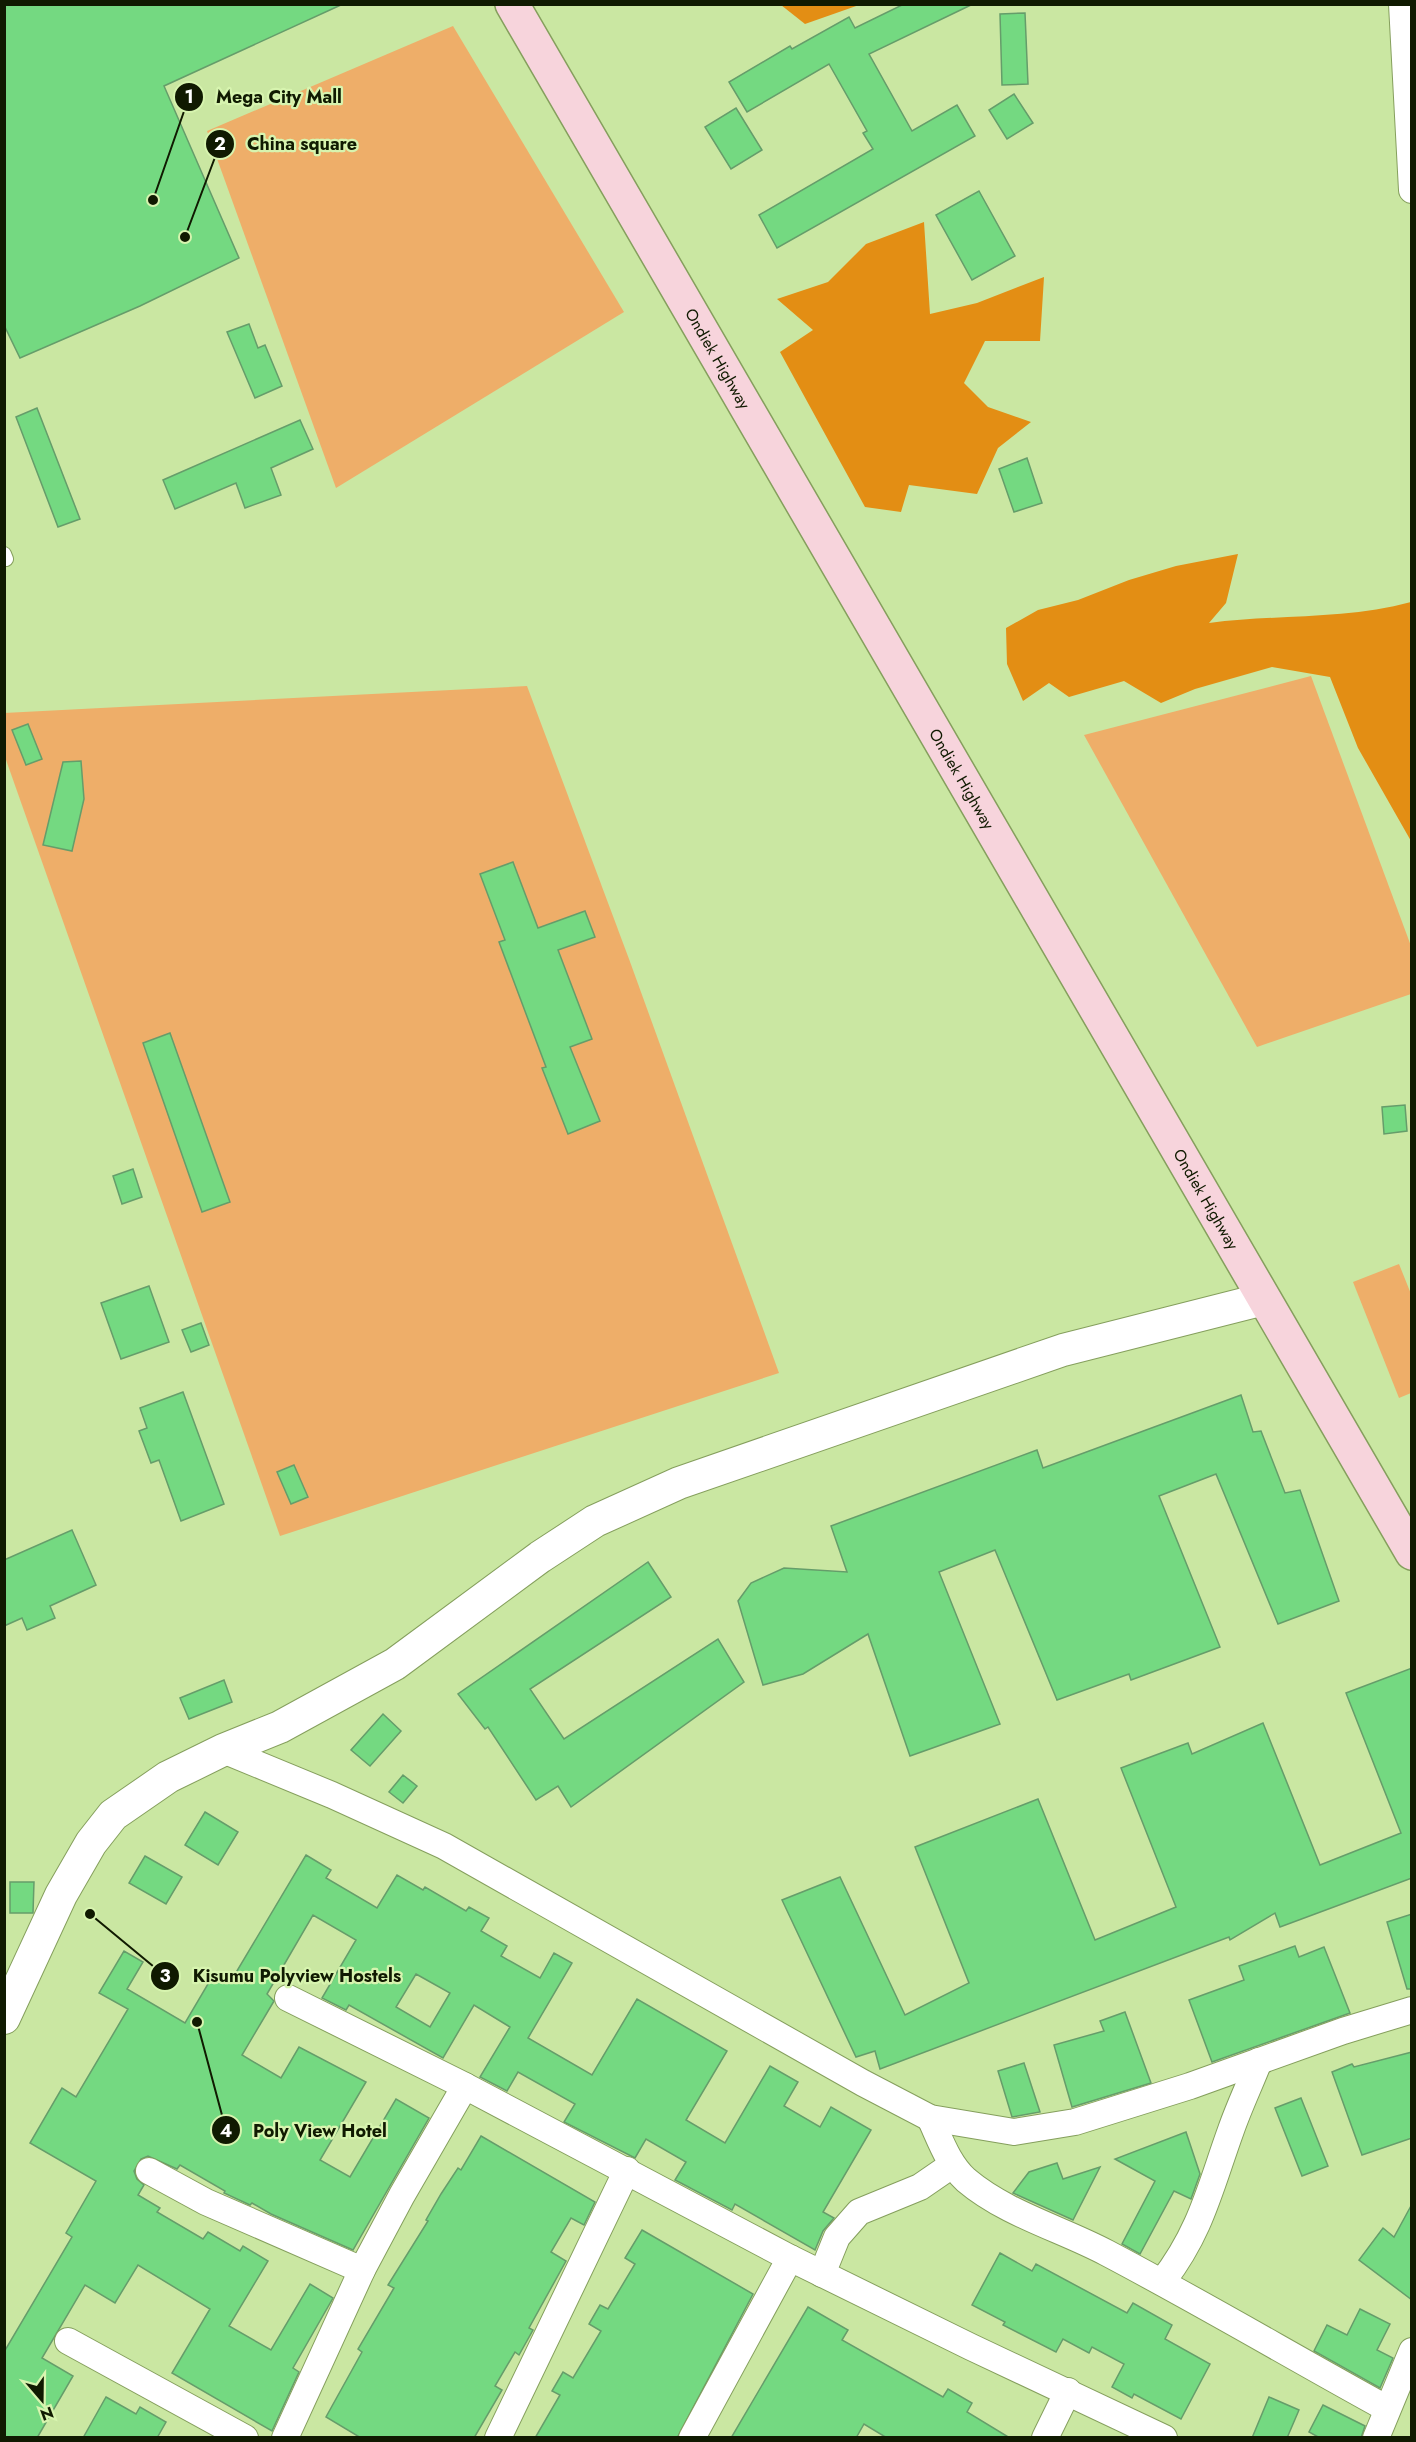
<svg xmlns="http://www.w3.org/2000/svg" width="1416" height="2442" font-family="Jost,sans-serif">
	<rect width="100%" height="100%" fill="#cae7a2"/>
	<g fill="#eeae69">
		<path d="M453,26L624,312L336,488L207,131Z"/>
		<path d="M1311,676L1411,946V994L1257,1047L1084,735Z"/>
		<path d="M527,686L629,959L779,1373L280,1536L5,757L4,713Z"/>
		<path d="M1399,1264L1411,1294V1393L1399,1398L1353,1282Z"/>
	</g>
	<g fill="#e38e14">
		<path d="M781,5H859L805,24Z"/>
		<path d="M924,222L930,314L977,303L1044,277L1040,341H985L964,383L988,407L1031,422L998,448L977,494L909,485L901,512L865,507L780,352L813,330L777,299L828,282L866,244Z"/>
		<path d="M1238,554L1226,603L1209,623C1276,614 1345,620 1411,602V841L1358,748L1330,677L1272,667L1195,689L1161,703L1124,681L1069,697L1049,683L1023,701L1007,664L1006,628L1038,610L1078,600L1129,580L1176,566Z"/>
	</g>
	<g fill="#74d981" stroke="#659d6a" stroke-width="1.5" fill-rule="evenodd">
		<path d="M4,4H343L164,86L239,258L140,306L20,358L4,325Z"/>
		<path d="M904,4H973L869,54L912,131L957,105L975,136L777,248L759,215L873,149L863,133L867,131L829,64L747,112L729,82L790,46L792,49L849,17L855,28Z"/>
		<path d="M1025,13L1028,84L1002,85L1000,14Z"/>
		<path d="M1014,94L1033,123L1007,139L989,110Z"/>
		<path d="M736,108L762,150L731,169L705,127Z"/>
		<path d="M979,191L1015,256L972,280L936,215Z"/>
		<path d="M249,324L258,348L265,345L282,386L255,398L227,332Z"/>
		<path d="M37,408L80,519L58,527L16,417Z"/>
		<path d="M300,420L313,449L271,468L281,495L245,508L236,483L175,509L163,480Z"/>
		<path d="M1027,458L1042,503L1014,512L999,469Z"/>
		<path d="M28,724L42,759L26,765L12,730Z"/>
		<path d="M81,761L84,799L72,851L43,845L63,762Z"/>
		<path d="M513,862L538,928L585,911L595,937L558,950L592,1039L570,1047L600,1121L568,1134L542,1068L546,1067L499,942L505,940L480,874Z"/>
		<path d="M170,1033L230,1202L202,1212L143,1043Z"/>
		<path d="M1405,1105L1407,1131L1384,1134L1382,1107Z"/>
		<path d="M133,1169L142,1197L122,1204L113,1176Z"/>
		<path d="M149,1286L169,1342L121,1359L101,1303Z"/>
		<path d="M201,1323L209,1345L191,1352L182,1330Z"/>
		<path d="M183,1392L224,1504L181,1521L159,1460L151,1463L139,1431L147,1428L140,1408Z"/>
		<path d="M1241,1395L1253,1432L1261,1431L1285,1493L1300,1490L1339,1601L1278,1624L1216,1474L1159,1496L1220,1647L1131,1680L1129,1674L1057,1700L995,1550L939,1572L1000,1724L910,1756L868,1634L803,1674L763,1685L738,1601L751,1583L784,1568L847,1572L831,1526L1037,1450L1043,1468Z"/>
		<path d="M294,1465L308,1497L291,1504L277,1472Z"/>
		<path d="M72,1530L96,1585L50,1606L55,1618L27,1630L22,1618L4,1626V1560Z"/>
		<path d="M648,1562L671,1597L530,1689L564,1739L718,1639L744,1682L571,1807L558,1786L536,1800L488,1727L485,1729L458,1694Z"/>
		<path d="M1412,1668V1878L1280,1927L1275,1913L1230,1940L1229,1937L880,2069L875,2051L856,2057L782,1900L840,1877L905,2015L969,1983L915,1847L1038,1799L1095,1940L1176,1907L1121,1768L1188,1743L1192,1754L1263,1723L1320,1865L1401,1833L1346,1693Z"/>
		<path d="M224,1680L232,1702L189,1719L180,1698Z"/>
		<path d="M383,1714L401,1731L370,1766L351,1750Z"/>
		<path d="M403,1775L417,1786L403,1803L389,1792Z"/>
		<path d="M205,1812L238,1832L218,1865L185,1845Z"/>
		<path d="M306,1855L331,1870L326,1878L377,1908L397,1875L423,1890L425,1887L466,1911L469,1907L489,1918L481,1931L507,1946L501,1956L540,1978L554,1953L572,1963L528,2038L592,2075L637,1999L727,2051L686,2120L725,2143L770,2066L798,2082L784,2106L820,2127L831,2107L871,2130L823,2212L834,2218L823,2231L815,2250L735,2204L732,2210L675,2180L686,2162L646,2139L635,2158L564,2122L575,2104L518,2072L507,2091L480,2077L510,2027L474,2005L443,2058L349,2005L346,2010L322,1998L356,1940L313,1915L267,1994L274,2001L242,2055L281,2078L299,2047L366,2082L320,2160L350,2177L396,2099L429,2118L353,2250L271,2214L252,2203L250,2205L224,2193L225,2191L180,2165L177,2169L148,2156L141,2159L134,2171L137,2179L144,2185L138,2195L160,2208L157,2212L203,2239L208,2232L240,2251L243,2246L268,2261L229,2326L271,2350L310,2284L333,2298L293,2368L299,2372L272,2431L172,2373L210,2309L138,2265L115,2303L85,2285L42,2358L73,2376L37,2438H4V2352L72,2237L66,2233L96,2181L30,2143L62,2088L76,2097L128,2009L99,1993L124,1951L143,1962L127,1989L185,2023L215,1972L231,1981ZM416,1974L450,1993L430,2027L396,2007Z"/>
		<path d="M145,1856L182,1877L166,1904L129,1883Z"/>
		<path d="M10,1882H34L33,1913H10Z"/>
		<path d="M1412,1914V1989H1407L1387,1922Z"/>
		<path d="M1295,1946L1299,1957L1324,1947L1350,2013L1212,2062L1189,2000L1244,1980L1239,1966Z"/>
		<path d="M1125,2012L1151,2083L1072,2107L1054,2045L1104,2031L1100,2021Z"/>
		<path d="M1412,2052V2138L1362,2155L1332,2072L1352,2064L1354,2067Z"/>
		<path d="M1024,2063L1040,2112L1012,2117L998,2071Z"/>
		<path d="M1301,2098L1328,2166L1302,2176L1275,2108Z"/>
		<path d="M1186,2132L1200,2174L1191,2199L1174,2191L1140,2254L1122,2244L1155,2181L1115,2159Z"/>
		<path d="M481,2136L595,2202L584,2225L571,2218L551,2252L566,2261L529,2328L533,2330L519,2355L515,2352L495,2386L502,2390L474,2438H361L326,2417L362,2352L358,2349L394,2288L388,2285L428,2221L426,2220L441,2194L458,2168L461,2170Z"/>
		<path d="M1057,2163L1063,2179L1100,2167L1073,2220L1013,2193L1029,2172Z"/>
		<path d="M1412,2204V2300L1359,2260L1383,2228L1394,2237Z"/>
		<path d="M642,2230L753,2294L677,2438H535L560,2395L552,2391L563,2372L573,2378L601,2331L589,2324L600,2305L608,2309L635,2264L625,2258Z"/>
		<path d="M1000,2253L1032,2271L1036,2264L1127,2313L1133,2303L1172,2325L1165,2339L1210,2364L1181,2419L1134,2394L1132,2398L1112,2387L1124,2364L1092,2347L1089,2353L1063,2339L1056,2352L1003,2325L1005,2322L972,2305Z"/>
		<path d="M808,2307L848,2330L842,2340L943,2397L948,2389L972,2403L967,2412L1010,2438H887L864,2424L856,2438H731Z"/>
		<path d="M1360,2309L1390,2324L1377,2350L1393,2358L1380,2388L1314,2351L1327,2325L1347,2335Z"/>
		<path d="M106,2397L136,2414L140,2407L166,2422L157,2438H83Z"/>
		<path d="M1269,2397L1299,2410L1287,2438H1252Z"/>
		<path d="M1323,2405L1365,2426L1361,2438H1320L1309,2432Z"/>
	</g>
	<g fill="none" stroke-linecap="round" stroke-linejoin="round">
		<defs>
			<path id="service" d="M4,554L6,559"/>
			<g id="minor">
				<path d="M1402,4L1412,190"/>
				<path d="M223,1750L332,1795L444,1846L863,2083L930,2118L1014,2132L1075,2122L1190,2086L1343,2031L1412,2010"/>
				<path d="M288,1998L465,2086L790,2258L971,2347L1164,2438"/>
				<path d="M930,2118C940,2139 948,2164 966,2180C1006,2214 1062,2229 1107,2253C1202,2303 1293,2357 1386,2408"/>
				<path d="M149,2171L206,2202L362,2270"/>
				<path d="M822,2274L837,2237L859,2212L920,2187L952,2165"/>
				<path d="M1162,2282C1201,2232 1210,2188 1231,2130C1239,2107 1250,2084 1259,2061"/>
				<path d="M68,2341L245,2438"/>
				<path d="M285,2438L362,2270L402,2195L465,2086"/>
				<path d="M498,2438L627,2170"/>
				<path d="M692,2438L790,2258"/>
				<path d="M1045,2438L1068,2391"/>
				<path d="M1376,2438L1412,2351"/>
			</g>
			<path id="tertiary" d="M4,2018L61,1895L91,1843L113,1815L168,1777L223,1750L280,1727L395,1664L540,1557L595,1521L679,1483L1063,1350L1264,1299"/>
			<g id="secondary">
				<path id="s1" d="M512,4L1412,1553"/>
			</g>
		</defs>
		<use href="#service" stroke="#859f5d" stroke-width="16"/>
		<use href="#minor" stroke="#859f5d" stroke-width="28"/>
		<use href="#tertiary" stroke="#859f5d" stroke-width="34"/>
		<use href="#secondary" stroke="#859f5d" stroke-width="36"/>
		<use href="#service" stroke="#fff" stroke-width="14"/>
		<use href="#minor" stroke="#fff" stroke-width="26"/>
		<use href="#tertiary" stroke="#fff" stroke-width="32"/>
		<use href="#secondary" stroke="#f7d4dc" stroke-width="33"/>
	</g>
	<g text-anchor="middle" stroke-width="4.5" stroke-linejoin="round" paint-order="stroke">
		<g font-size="16" fill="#101a01" stroke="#d7f4af">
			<text dy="6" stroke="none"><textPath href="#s1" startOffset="410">Ondiek Highway</textPath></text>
			<text dy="6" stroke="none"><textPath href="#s1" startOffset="896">Ondiek Highway</textPath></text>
			<text dy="6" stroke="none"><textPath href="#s1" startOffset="1382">Ondiek Highway</textPath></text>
		</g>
	</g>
	<path fill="none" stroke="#101a01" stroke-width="2" d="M153 200L189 97M185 237L220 144M90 1914L165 1976M197 2022L226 2130"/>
	<g fill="#101a01" stroke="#d7f4af" stroke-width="2">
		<circle cx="153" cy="200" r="6"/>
		<circle cx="185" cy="237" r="6"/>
		<circle cx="90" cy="1914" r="6"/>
		<circle cx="197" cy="2022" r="6"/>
		<circle cx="189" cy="97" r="15"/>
		<circle cx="220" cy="144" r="15"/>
		<circle cx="165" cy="1976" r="15"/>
		<circle cx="226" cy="2130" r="15"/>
	</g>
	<g font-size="18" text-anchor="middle" font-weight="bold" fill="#fff">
		<text x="189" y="103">1</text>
		<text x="220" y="150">2</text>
		<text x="165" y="1982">3</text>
		<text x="226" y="2137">4</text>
	</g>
	<g font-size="18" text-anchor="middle" font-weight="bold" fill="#101a01" stroke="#d7f4af" stroke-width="4.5" stroke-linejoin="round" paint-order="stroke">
		<text x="279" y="103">Mega City Mall</text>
		<text x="302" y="150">China square</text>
		<text x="297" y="1982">Kisumu Polyview Hostels</text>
		<text x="320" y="2137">Poly View Hotel</text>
	</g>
	<rect width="1416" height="2442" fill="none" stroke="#101a01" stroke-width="12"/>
	<g transform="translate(42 2400) rotate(160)" stroke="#d7f4af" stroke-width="4.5" paint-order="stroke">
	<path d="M0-4.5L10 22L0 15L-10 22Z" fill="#101a01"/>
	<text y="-9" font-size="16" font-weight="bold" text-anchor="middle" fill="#101a01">N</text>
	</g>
</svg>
